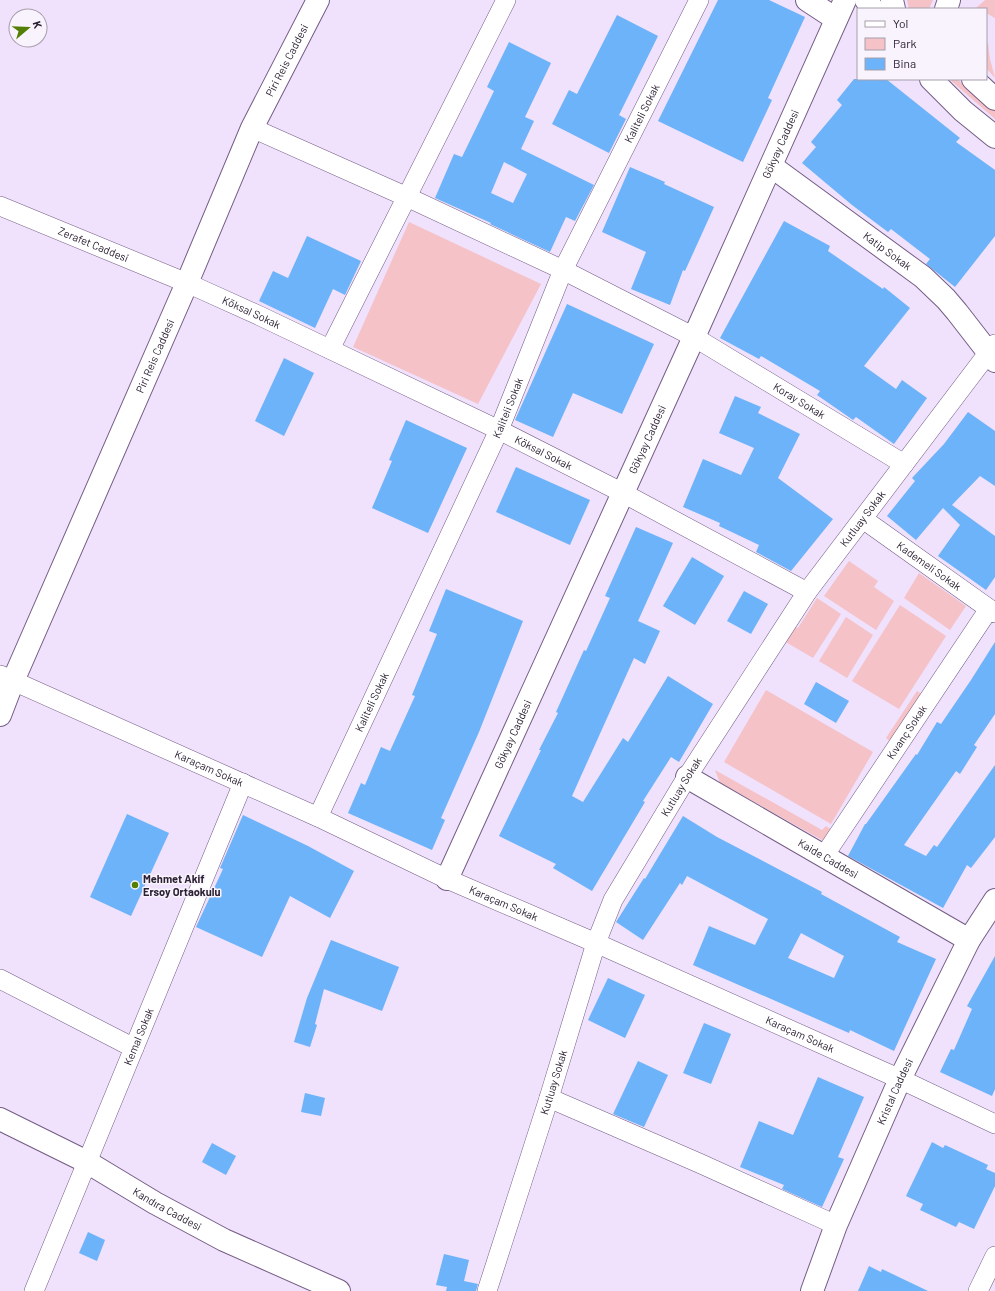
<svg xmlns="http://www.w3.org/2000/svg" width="995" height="1291" font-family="Barlow,sans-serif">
	<rect width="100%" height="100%" fill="#f0e1fc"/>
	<g fill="#f5c2c8">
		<path d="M907,0H933L929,9H909Z"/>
		<path d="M985,0H995V18L986,13V9L976,8Z"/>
		<path d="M986,42L988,43L990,59L995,78L986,68Z"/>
		<path d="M949,79H957L995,111V119Z"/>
		<path d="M409,222L541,284L478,404L353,347Z"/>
		<path d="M849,561L878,581L874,587L894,601L876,630L824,596Z"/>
		<path d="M919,573L966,606L950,630L904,598Z"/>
		<path d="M817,598L841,614L813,658L784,641L792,625L798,628Z"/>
		<path d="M900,605L946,636L899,709L852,681Z"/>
		<path d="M846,617L873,635L847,678L819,661Z"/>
		<path d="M766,690L873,752L831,824L724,762Z"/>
		<path d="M917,691L922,694L890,741L886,738Z"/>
		<path d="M715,770L822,830L826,826L832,830L826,839L822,840L720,783Z"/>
	</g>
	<g fill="#6cb3f9" fill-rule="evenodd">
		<path d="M718,0H769L805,17L768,98L772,100L743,162L658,121Z"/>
		<path d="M617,15L658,36L619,115L626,119L609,153L552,124L569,90L577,94Z"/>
		<path d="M509,42L551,63L525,117L534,121L521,149L594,185L575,221L566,217L550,252L490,224L491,223L435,198L454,154L462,157L494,91L487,87ZM504,162L527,174L513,203L491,193Z"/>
		<path d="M854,79H886L960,138L956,142L995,170V236L955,287L926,264L930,259L891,229L888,232L852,205L802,163L816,147L811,142L842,105L837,100Z"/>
		<path d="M630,167L665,182L664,184L714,207L685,271L683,270L670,305L631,289L646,252L602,232Z"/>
		<path d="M784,221L830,246L828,251L883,289L884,287L910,308L864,366L896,389L902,380L927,398L894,444L856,417L853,420L817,395L820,391L761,356L759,359L720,338Z"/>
		<path d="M307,236L361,261L345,295L333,289L315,328L259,301L273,271L288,278Z"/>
		<path d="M567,304L654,344L622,414L573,393L553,437L515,420Z"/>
		<path d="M284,358L314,373L284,436L255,421Z"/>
		<path d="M735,396L761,407L758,413L800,434L778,478L833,519L791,571L756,552L759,545L719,526L720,523L683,507L703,459L741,475L754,448L719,433Z"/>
		<path d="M968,412L995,431V486L980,476L952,505L995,536V577L986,590L938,556L960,525L943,508L916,540L887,516L915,481L912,478L944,444Z"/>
		<path d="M406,420L467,448L428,533L372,508L392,461L389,460Z"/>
		<path d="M516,467L590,500L570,545L496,512Z"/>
		<path d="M636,527L673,543L638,621L660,631L645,664L634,658L572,796L583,802L623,738L628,742L668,676L713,704L679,762L671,757L643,801L645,802L592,891L553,868L556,864L499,836L541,750H539L558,713L556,712L584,650L586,651L610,598L605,596Z"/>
		<path d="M692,557L724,576L695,625L663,606Z"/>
		<path d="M446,589L523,621L479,732L441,818L445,820L432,850L348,813L361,783L365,785L381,747L390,751L415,696L412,695L437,634L429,631Z"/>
		<path d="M744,591L768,604L751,634L727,621Z"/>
		<path d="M995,642V714L974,745L977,747L960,774L956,771L904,845L926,856L934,845L937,847L995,765V837L971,868L967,865L943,908L848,856L865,824H866L916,754L917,755L937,722L941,724L971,680Z"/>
		<path d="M816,682L849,701L836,723L804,704Z"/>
		<path d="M127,814L169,833L131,916L90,897Z"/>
		<path d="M243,815L308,846L354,871L330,918L290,896L262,957L196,927L223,869L220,868Z"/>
		<path d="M683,816L717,837L822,892L821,894L900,937L897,942L936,959L894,1051L850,1030L849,1033L693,965L709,926L755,945L768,919L687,876L682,885L680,883L643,940L616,922L644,878L645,879ZM801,933L844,956L834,978L788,958Z"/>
		<path d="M331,940L399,967L382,1011L324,989L315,1024L317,1025L310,1047L294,1042L307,998Z"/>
		<path d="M995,956V1089L992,1096L940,1072L951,1049L954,1050L972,1009L967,1006Z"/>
		<path d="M608,978L645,995L625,1038L588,1020Z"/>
		<path d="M704,1023L731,1034L711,1084L683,1073Z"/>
		<path d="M638,1061L668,1075L644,1127L613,1114Z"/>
		<path d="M818,1077L864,1097L838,1157L844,1159L822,1207L782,1189L784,1185L740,1167L759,1121L793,1135Z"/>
		<path d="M305,1093L325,1098L321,1116L301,1112Z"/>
		<path d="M932,1142L943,1148L945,1145L988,1165L986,1169L995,1173V1186L974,1229L959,1222L956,1227L920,1210L923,1204L906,1196Z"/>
		<path d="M212,1143L236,1156L226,1175L202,1162Z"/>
		<path d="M88,1232L105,1240L97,1261L79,1253Z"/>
		<path d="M444,1254L469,1260L464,1281L478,1284L476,1291H446L447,1287L436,1285Z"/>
		<path d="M869,1266L881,1272L882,1269L928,1291H858Z"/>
	</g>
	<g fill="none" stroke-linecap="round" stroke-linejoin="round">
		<defs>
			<g id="minor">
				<path id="s1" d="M252,128L407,197L563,270L694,337L904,464"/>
				<path id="s2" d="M0,206L187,283L260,316L499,430L623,493L807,592"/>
				<path d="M330,349L506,0"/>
				<path id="s3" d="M863,519L995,613"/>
				<path id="s4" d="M0,675L318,817L447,879L596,943L900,1079L995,1124"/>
				<path id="s5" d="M318,817L499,430L563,270L699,0"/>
				<path id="s6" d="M824,856L989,609"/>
				<path d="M0,979L134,1048"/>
				<path d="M549,1098L699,1163L836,1225"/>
				<path id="s7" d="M34,1291L243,783"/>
				<path id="s8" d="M487,1291L549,1098L596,943L613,900L687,777L807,592L995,344"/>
				<path d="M978,1291L995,1256"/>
			</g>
			<g id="tertiary">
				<path d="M807,0L836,19"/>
				<path d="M866,0L873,9"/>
				<path d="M892,0L894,9"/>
				<path d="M946,9L949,0"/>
				<path d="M931,79L963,111L995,137"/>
				<path d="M973,79L995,99"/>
				<path id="s9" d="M771,166L923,277L946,299L957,312L995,361"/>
				<path id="s10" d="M0,715L13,681L187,283L252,128L318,0"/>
				<path id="s11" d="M687,777L969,940"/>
				<path id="s12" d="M447,879L694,337L845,0"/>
				<path id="s13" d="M0,1119L87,1162L155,1203L224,1240L339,1291"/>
				<path id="s14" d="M812,1291L836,1225L900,1079L969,940L995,900"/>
			</g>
		</defs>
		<use href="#minor" stroke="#745d85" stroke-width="20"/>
		<use href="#tertiary" stroke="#745d85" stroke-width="24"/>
		<use href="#minor" stroke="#fff" stroke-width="19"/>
		<use href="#tertiary" stroke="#fff" stroke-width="22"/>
	</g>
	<circle fill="#527f04" stroke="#f8f3fc" stroke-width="1.5" cx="135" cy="885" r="4"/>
	<g text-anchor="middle" stroke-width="3" stroke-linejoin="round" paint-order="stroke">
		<g font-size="11" fill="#2b2132" stroke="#f8f3fc">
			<text dy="4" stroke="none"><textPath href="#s10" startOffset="715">Piri Reis Caddesi</textPath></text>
			<text dy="4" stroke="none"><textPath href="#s5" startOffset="775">Kaliteli Sokak</textPath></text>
			<text dy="4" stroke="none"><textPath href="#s12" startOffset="807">Gökyay Caddesi</textPath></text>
			<text dy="4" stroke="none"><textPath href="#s2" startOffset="101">Zerafet Caddesi</textPath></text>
			<text dy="4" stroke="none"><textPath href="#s9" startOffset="144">Katip Sokak</textPath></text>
			<text dy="4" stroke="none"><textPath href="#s2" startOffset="273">Köksal Sokak</textPath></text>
			<text dy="4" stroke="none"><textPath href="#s10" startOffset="391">Piri Reis Caddesi</textPath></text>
			<text dy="4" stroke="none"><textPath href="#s1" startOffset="612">Koray Sokak</textPath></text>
			<text dy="4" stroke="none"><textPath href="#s5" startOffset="451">Kaliteli Sokak</textPath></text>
			<text dy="4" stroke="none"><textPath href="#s12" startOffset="483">Gökyay Caddesi</textPath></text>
			<text dy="4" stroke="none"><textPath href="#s2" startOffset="597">Köksal Sokak</textPath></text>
			<text dy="4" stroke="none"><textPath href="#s8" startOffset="867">Kutluay Sokak</textPath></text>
			<text dy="4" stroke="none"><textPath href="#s3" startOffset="81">Kademeli Sokak</textPath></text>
			<text dy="4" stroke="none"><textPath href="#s5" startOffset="127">Kaliteli Sokak</textPath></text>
			<text dy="4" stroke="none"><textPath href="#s6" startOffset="149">Kıvanç Sokak</textPath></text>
			<text dy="4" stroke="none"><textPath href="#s12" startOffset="159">Gökyay Caddesi</textPath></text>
			<text dy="4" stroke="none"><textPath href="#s4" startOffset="229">Karaçam Sokak</textPath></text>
			<text dy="4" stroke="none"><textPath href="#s8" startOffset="543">Kutluay Sokak</textPath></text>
			<text dy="4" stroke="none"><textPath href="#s11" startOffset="163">Kaide Caddesi</textPath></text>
			<text dy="4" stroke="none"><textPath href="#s4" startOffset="553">Karaçam Sokak</textPath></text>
			<text dy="4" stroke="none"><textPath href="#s4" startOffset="877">Karaçam Sokak</textPath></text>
			<text dy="4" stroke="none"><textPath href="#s7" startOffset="275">Kemal Sokak</textPath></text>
			<text dy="4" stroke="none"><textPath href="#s8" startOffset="219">Kutluay Sokak</textPath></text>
			<text dy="4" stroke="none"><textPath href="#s14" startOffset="216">Kristal Caddesi</textPath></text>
			<text dy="4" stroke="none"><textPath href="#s13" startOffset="190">Kandıra Caddesi</textPath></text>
		</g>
		<g font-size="11" font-weight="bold" fill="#2b2132" stroke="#f8f3fc" text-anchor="start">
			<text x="143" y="883">Mehmet Akif<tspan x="143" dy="13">Ersoy Ortaokulu</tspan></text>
		</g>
	</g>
	<rect x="857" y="8" width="130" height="72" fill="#f8f3fc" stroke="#a69fab"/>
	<rect x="865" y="21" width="20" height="6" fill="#ffffff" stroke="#a69fab"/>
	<text x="893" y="28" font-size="12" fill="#2b2132">Yol</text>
	<rect x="865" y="38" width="20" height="12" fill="#f5c2c8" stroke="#a69fab"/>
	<text x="893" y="48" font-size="12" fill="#2b2132">Park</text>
	<rect x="865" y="58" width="20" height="12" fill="#6cb3f9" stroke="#a69fab"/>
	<text x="893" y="68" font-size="12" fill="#2b2132">Bina</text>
	<g transform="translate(28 28) rotate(71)"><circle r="19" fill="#f8f3fc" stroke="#a69fab"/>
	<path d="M0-3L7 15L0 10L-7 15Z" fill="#527f04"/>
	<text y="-6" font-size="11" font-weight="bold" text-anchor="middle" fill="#2b2132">K</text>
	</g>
</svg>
